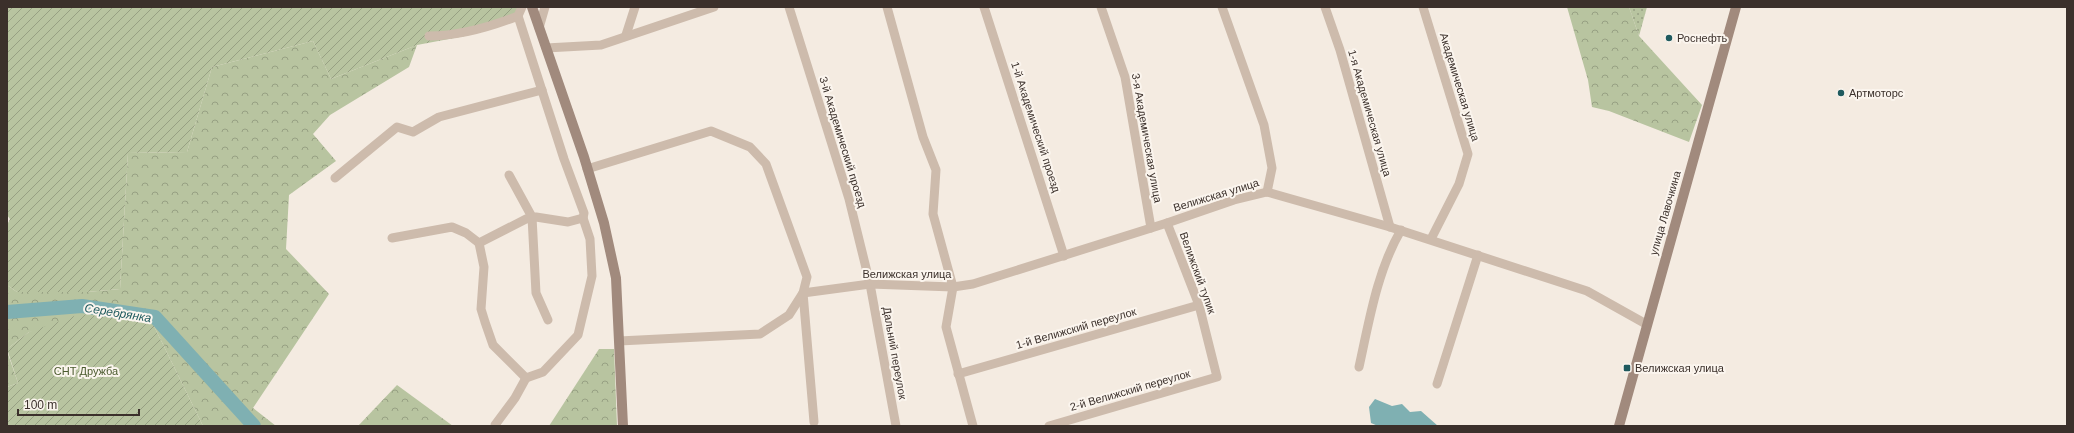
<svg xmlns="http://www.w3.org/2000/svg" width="2074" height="433" font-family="Arial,sans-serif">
	<defs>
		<pattern id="grass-dots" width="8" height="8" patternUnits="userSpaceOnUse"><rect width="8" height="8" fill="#b8c4a0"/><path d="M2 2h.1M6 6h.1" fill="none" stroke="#97a083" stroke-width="1.8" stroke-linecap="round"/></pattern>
		<pattern id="forest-crowns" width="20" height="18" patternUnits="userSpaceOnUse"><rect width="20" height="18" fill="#b8c4a0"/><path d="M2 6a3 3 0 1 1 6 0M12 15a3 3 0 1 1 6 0" fill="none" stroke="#97a083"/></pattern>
		<pattern id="garden-furrows" width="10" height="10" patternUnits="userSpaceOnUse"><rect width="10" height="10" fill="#b8c4a0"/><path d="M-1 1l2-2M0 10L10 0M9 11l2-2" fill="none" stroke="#97a083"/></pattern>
	</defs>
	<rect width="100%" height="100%" fill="#f4ebe1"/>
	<path fill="url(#grass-dots)" d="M1629,7H1647L1639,36Z"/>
	<g fill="url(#forest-crowns)">
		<path d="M1567,7H1629L1639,36L1702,105L1689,142L1609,111L1592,107L1588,80Z"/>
		<path d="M313,41L331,79L417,45L409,67L330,115L313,134L336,161L289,195L286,249L329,294L253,408L276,426H203L152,322L29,332L7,349V285L17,292H87L120,289L128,153L187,152L212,67Z"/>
		<path d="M599,349H614L617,426H549Z"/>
		<path d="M7,351L18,383L7,387Z"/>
		<path d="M397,385L453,426H358Z"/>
	</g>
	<g fill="url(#garden-furrows)">
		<path d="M7,7H517L523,19L465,36L417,45L331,79L313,41L212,67L187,152L128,153L120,289L87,292H17L7,285V225L10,219L7,215Z"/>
		<path d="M80,314L152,322L203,426H7V387L18,383L7,349L29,332Z"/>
	</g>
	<path fill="#7fb0b2" d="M1375,399L1392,406L1402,404L1410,412L1421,411L1438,426H1378L1371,423L1369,407Z"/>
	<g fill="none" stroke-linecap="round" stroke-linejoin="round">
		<path stroke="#7fb0b2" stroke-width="14" d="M7,312L82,306L155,317L254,426"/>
		<g stroke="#cdbbac" stroke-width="9">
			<path d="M789,7L849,199L870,284L896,426"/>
			<path d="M887,7L923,137L936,170L933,214L953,287L946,327L973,426"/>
			<path d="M984,7L1064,256"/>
			<path d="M1101,7L1125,77L1151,228"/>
			<path d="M1222,7L1264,125L1272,168L1267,192"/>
			<path d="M1325,7L1340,50L1390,227"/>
			<path d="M1423,7L1468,154L1459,184L1431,239"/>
			<path d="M539,28L545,7"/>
			<path d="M626,35L635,7"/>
			<path d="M429,36C459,36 490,27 518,16L522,7"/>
			<path d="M546,48L601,45L714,7"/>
			<path d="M587,169L711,131L750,147L766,164L807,277L803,293L814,422"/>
			<path d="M509,175L532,217L536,293L548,320"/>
			<path d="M335,178L397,127L413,132L439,117L542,90"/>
			<path d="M392,238L452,227L466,233L479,243L526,219L536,217L568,222L583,218L584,213L564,159L518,16"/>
			<path d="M479,243L484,267L481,309L485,322L493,345L526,378L543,372L578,335L592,276L590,239L583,218"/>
			<path d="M619,341L760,334L789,315L803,293L870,284L953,287L973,284L1167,223L1234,200L1267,192L1390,227L1587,291L1646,324"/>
			<path d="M1359,367C1369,322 1377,271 1401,230"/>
			<path d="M958,374L1199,305"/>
			<path d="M1437,384L1478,255"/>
			<path d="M495,425L515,398L526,378"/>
			<path d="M1049,426L1217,377L1199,305L1167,223"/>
		</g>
		<g stroke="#a18a7d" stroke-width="10">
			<path d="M532,7L584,157L604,223L616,278L623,426"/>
			<path d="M1619,426L1736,7"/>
		</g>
	</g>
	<g fill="#1f5a5e" stroke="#fbf5ee" stroke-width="1.5">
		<circle cx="1669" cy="38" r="4"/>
		<circle cx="1841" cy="93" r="4"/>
		<rect x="1623" y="364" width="8" height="8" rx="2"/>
	</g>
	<g text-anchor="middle" stroke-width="4" stroke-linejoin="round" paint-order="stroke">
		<g font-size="11" fill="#3b302b" stroke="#fbf5ee" text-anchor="start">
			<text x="1677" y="42">Роснефть</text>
			<text x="1849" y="97">Артмоторс</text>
			<text x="1635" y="372">Велижская улица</text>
		</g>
		<g font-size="11" fill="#3b302b" stroke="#fbf5ee">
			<text transform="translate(1460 87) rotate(73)" y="4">Академическая улица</text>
			<text transform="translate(1370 113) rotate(74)" y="4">1-я Академическая улица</text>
			<text transform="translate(1036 127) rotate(72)" y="4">1-й Академический проезд</text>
			<text transform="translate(1147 138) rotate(80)" y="4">3-я Академическая улица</text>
			<text transform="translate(843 142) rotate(73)" y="4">3-й Академический проезд</text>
			<text transform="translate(1216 195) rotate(-17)" y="4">Велижская улица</text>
			<text transform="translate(1665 213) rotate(-74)" y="4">улица Лавочкина</text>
			<text transform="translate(1198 273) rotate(70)" y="4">Велижский тупик</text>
			<text x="907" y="278">Велижская улица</text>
			<text transform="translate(1076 328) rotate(-16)" y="4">1-й Велижский переулок</text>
			<text transform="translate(895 353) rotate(80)" y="4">Дальний переулок</text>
			<text transform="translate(1130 390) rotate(-16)" y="4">2-й Велижский переулок</text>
		</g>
		<g font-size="11" fill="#4a5a2e" stroke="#fbf5ee">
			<text x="86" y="375">СНТ Дружба</text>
		</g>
		<g font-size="12" font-style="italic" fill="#1f5a5e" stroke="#fbf5ee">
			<text transform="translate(118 313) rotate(9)" y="4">Серебрянка</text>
		</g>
	</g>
	<rect width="2074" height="433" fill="none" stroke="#3b302b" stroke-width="16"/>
	<path d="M18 409v6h121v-6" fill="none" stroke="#3b302b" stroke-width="2"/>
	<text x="24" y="409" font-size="12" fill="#3b302b" stroke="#fbf5ee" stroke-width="3" paint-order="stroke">100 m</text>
</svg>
